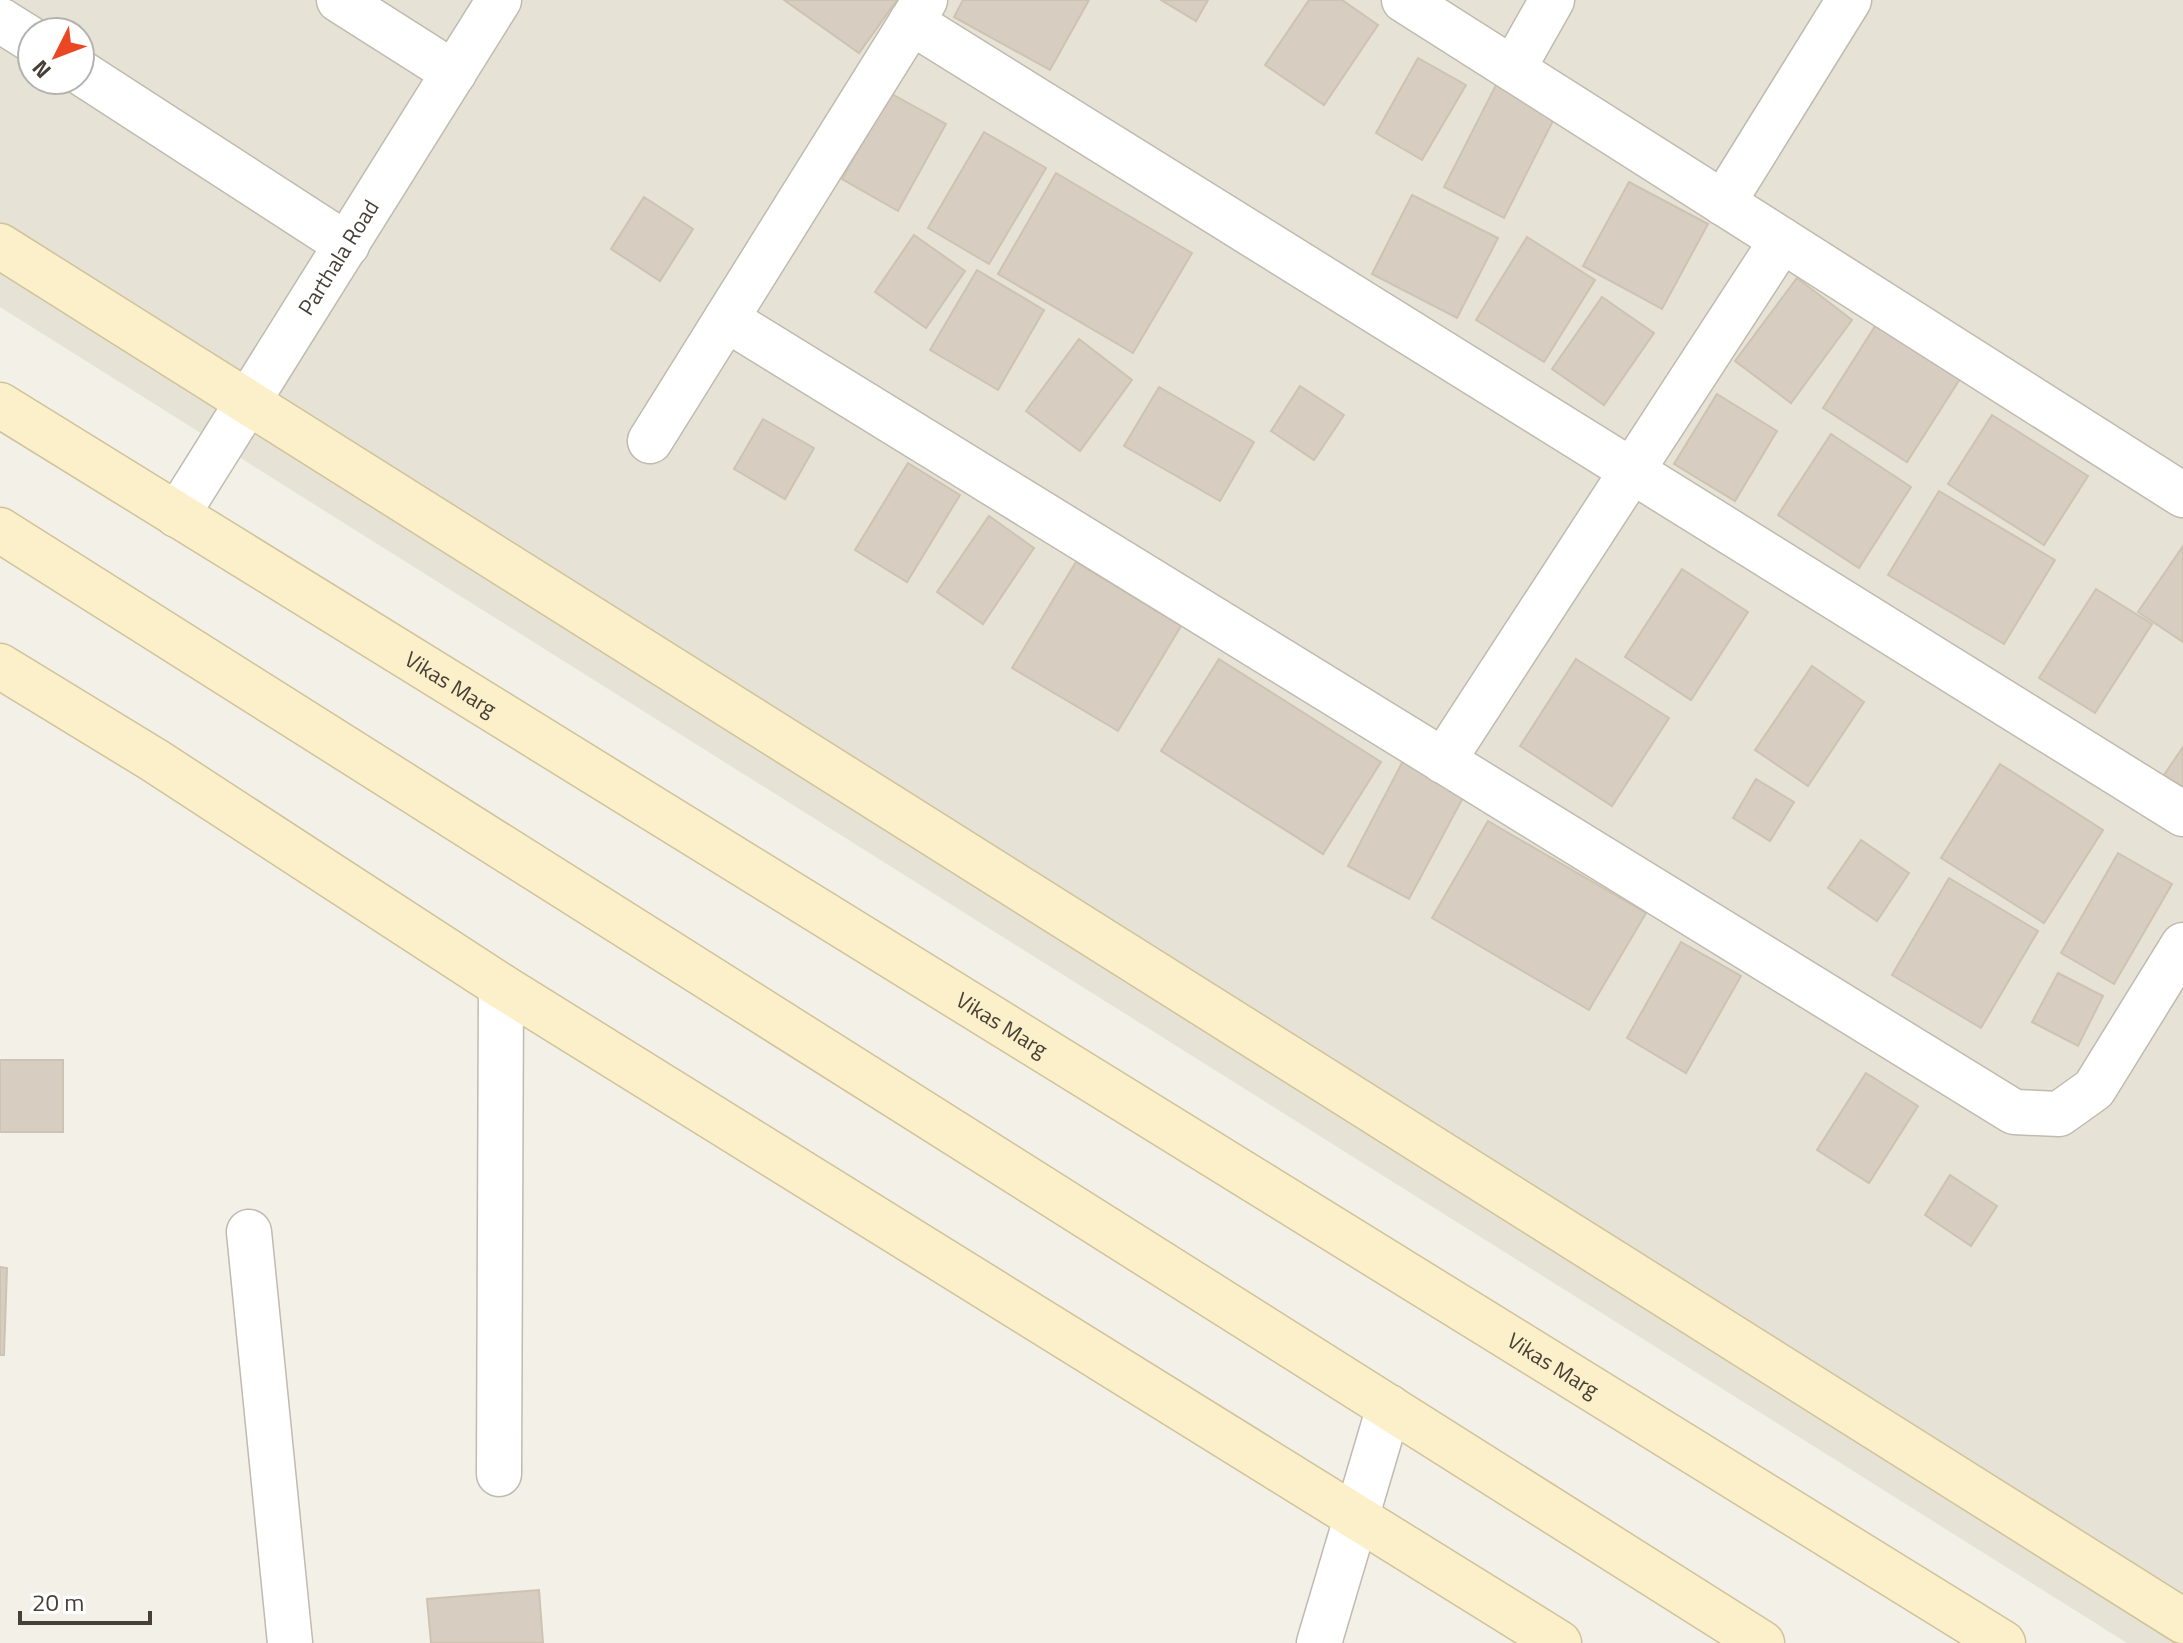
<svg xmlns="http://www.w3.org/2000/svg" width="2183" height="1643" font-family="'Titillium Web',sans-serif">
	<rect width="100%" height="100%" fill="#f3f0e8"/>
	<path fill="#e6e2d6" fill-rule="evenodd" d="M0,0H2183V1643H2127L0,307ZM32,32H80V80H32Z"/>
	<g fill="#d7cec1" stroke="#cec3b1" stroke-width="2">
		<path d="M784,0H897L859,53Z"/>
		<path d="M963,0H1089L1050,70L954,17Z"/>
		<path d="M1161,0H1208L1196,21Z"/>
		<path d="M1309,0H1342L1378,25L1324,105L1265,65Z"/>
		<path d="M1418,58L1466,85L1422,160L1376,133Z"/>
		<path d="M1497,83L1557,113L1504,218L1444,187Z"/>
		<path d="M890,93L946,124L898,211L842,179Z"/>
		<path d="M984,132L1046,168L989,264L928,228Z"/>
		<path d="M1056,173L1192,253L1133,353L998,274Z"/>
		<path d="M1629,182L1708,224L1662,309L1583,266Z"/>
		<path d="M1412,195L1498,238L1457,318L1372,274Z"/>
		<path d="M644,197L693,229L660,281L611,249Z"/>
		<path d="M914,235L965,271L926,328L875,292Z"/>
		<path d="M1527,237L1595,280L1544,362L1476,320Z"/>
		<path d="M977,270L1044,310L998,390L930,350Z"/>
		<path d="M1797,278L1852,320L1791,403L1735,361Z"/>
		<path d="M1602,297L1654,333L1604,405L1552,369Z"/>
		<path d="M1881,317L1965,371L1907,462L1823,408Z"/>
		<path d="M1079,339L1132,380L1080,451L1026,411Z"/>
		<path d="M1300,386L1344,415L1314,460L1271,431Z"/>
		<path d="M1159,387L1254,442L1220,501L1124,446Z"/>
		<path d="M1717,394L1777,431L1735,501L1674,464Z"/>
		<path d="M1992,415L2088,476L2044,545L1948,484Z"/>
		<path d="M763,419L814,448L785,499L734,469Z"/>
		<path d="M1831,434L1911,487L1859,568L1778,515Z"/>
		<path d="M908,463L960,495L907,582L855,550Z"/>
		<path d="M1939,491L2055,560L2004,644L1888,575Z"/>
		<path d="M989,516L1034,548L983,624L937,592Z"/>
		<path d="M2183,546V642L2138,612Z"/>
		<path d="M1076,562L1181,626L1118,731L1012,668Z"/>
		<path d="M1682,569L1748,612L1691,700L1625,657Z"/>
		<path d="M2096,589L2152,624L2095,713L2039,678Z"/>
		<path d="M1219,659L1381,762L1323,854L1161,751Z"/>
		<path d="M1576,659L1669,718L1612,806L1520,746Z"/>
		<path d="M1812,666L1864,702L1808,786L1755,750Z"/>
		<path d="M2183,747V787L2164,775Z"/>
		<path d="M1403,761L1465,794L1409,899L1348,866Z"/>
		<path d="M2000,764L2103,830L2044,923L1941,858Z"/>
		<path d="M1756,779L1794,802L1770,841L1733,818Z"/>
		<path d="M1488,821L1646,913L1589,1010L1432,918Z"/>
		<path d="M1861,840L1909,873L1877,921L1828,888Z"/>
		<path d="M2118,853L2172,884L2114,984L2061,953Z"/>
		<path d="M1949,878L2038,931L1981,1028L1892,975Z"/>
		<path d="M1681,942L1741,976L1686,1073L1627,1038Z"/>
		<path d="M2058,973L2103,996L2078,1046L2032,1022Z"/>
		<rect x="0" y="1060" width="63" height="72"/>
		<path d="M1866,1073L1918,1106L1869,1183L1817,1150Z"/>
		<path d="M1950,1175L1997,1206L1971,1246L1925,1215Z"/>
		<path d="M0,1267L7,1268L4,1355H0Z"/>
		<path d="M539,1590L543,1643H431L427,1599Z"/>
	</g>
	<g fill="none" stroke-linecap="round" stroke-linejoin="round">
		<defs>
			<g id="street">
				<path d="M339,0L454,73"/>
				<path d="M1404,0L2183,495"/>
				<path d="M0,20L32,40"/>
				<path d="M911,22L2183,814"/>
				<path d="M1513,69L1552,0"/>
				<path d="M80,72L347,245"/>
				<path d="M1723,203L1849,0"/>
				<path d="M726,319L2014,1112L2059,1114L2094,1089L2183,945"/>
				<path d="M650,441L925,0"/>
				<path id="s1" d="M177,515L499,0"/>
				<path d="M1443,761L1782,240"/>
				<path d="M249,1232L290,1643"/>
				<path d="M499,1474L501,986"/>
				<path d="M1319,1643L1389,1407"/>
			</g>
			<g id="secondary">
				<path d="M0,246L2183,1621"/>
				<path id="s2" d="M0,405L2003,1643"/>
				<path d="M0,530L1762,1643"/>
				<path d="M0,666L154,760L501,986L1559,1643"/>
			</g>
		</defs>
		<use href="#street" stroke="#c1baae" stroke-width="47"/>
		<use href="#secondary" stroke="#d0c39a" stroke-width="47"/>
		<use href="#street" stroke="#fff" stroke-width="44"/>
		<use href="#secondary" stroke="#fbf0c9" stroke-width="44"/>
	</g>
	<g text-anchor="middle" stroke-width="8" stroke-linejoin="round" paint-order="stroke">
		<g font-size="22" fill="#464037" stroke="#fff">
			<text dy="8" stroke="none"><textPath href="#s1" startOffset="304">Parthala Road</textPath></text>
			<text dy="8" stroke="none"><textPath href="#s2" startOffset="530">Vikas Marg</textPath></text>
			<text dy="8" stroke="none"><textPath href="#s2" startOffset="1178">Vikas Marg</textPath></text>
			<text dy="8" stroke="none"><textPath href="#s2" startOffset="1826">Vikas Marg</textPath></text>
		</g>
	</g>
	<g transform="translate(56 56) rotate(228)"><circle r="38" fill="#ffffff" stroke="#b5b3af" stroke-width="2"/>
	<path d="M0-6L14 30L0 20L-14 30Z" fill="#ec4725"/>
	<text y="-12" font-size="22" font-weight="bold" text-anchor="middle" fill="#464037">N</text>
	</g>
	<path d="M20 1611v12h130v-12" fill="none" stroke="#464037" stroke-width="4"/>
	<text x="32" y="1611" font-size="24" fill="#464037" stroke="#ffffff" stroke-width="6" paint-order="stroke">20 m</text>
</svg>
